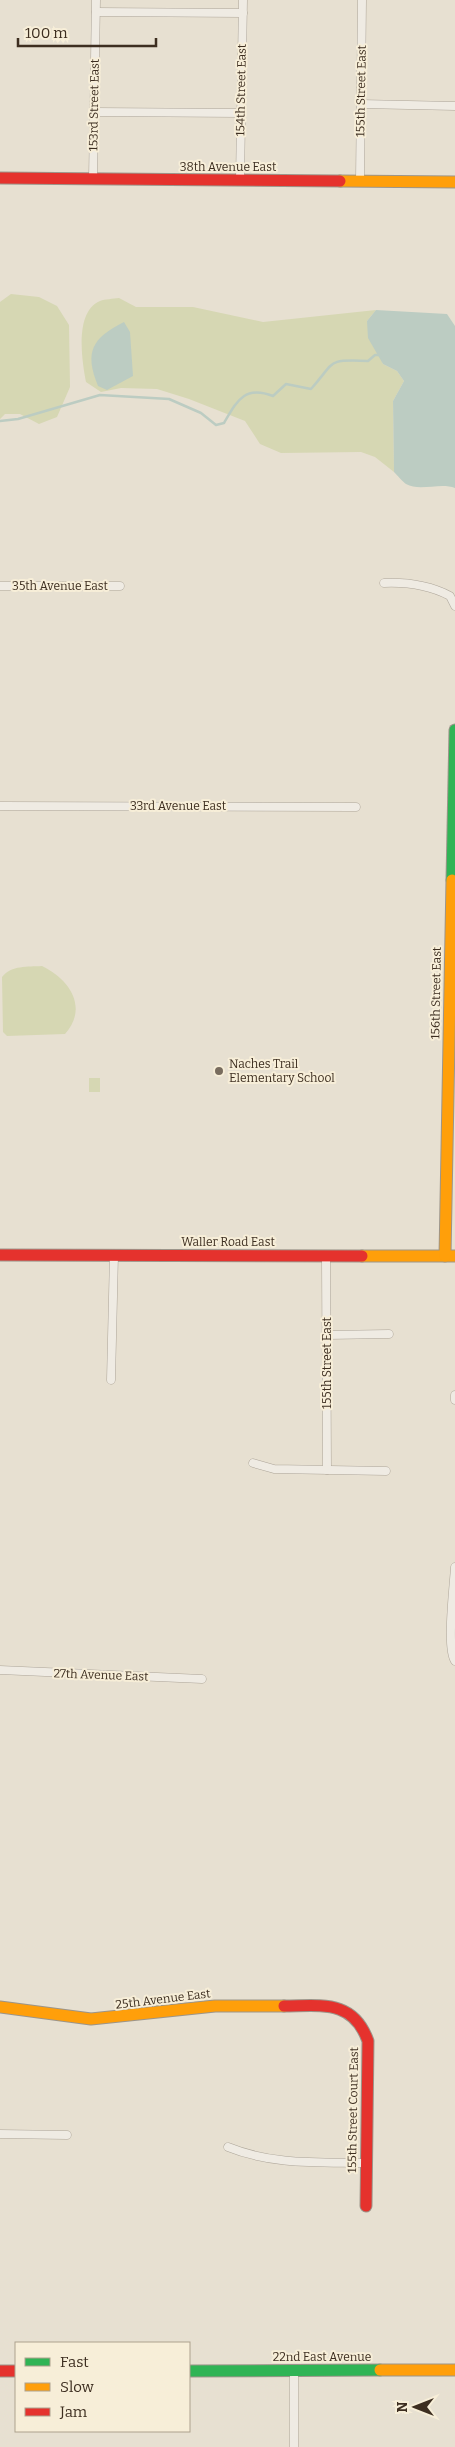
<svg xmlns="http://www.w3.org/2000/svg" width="455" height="2447" font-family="Bitter,serif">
	<rect width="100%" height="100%" fill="#e7e0d1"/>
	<g fill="#d6d7b3">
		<path d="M11,294L39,297L57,306L69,325L70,387L57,417L39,424L20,414H5L0,419V302Z"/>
		<path d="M119,298L136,307H193L263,322L376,310L367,321L383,364L397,371L404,381L393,401L394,472L375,457L361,452L281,453L260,444L245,421L189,399L157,389L121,388L101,392L86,382C82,361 74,312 100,301C105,299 113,299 119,298Z"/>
		<path d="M42,966C69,979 89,1007 65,1034L7,1036L3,1032L2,977C12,965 27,967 42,966Z"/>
		<rect x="89" y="1078" width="11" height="14"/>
	</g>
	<g fill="#bcccc2">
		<path d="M376,310L447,314L455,326V488C440,482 420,492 406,484C402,481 397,475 394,472L393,401L404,381L397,371L383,364L368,338L367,321Z"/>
		<path d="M124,322L130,332L133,376L107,390L98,386C84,352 92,338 124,322Z"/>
	</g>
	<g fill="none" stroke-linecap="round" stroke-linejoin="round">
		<path stroke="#bcccc2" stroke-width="2.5" d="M0,421L18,419L100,395L169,399L201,413L216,425L224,423C237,401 244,385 273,396L286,384L311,389C336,361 326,359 368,361L375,355H381"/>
		<defs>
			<g id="street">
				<path d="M96,12L243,13"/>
				<path d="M361,104L455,106"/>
				<path d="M94,112L241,113"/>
				<path d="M93,179L96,0"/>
				<path d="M240,180L243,0"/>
				<path d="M360,181L362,0"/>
				<path d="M384,583C408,582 429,585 450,596L455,606"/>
				<path d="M0,586H120"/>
				<path d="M0,806L356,807"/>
				<path d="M326,1256L327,1470"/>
				<path d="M327,1335L389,1334"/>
				<path d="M111,1380L114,1255"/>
				<path d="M455,1395V1400"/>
				<path d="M253,1463L274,1469L386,1471"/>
				<path d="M455,1567C454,1585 446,1649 455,1661"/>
				<path d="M0,1670L202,1679"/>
				<path d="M0,2134L67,2135"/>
				<path d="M228,2147C272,2165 319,2162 365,2163"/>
				<path d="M294,2371V2447"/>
			</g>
			<g id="fast">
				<path d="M452,880L455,730"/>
				<path d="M189,2371L380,2370"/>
			</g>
			<g id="slow">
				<path d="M340,181L455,182"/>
				<path d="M362,1256H455"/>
				<path d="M445,1256L452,880"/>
				<path d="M0,2007L91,2019L215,2006H284"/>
				<path d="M380,2370H455"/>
			</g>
			<g id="jam">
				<path d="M0,178L340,181"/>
				<path d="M0,1255L362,1256"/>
				<path d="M284,2006C321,2006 353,1999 368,2041L366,2206"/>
				<path d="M0,2371H16"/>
			</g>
		</defs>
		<use href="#street" stroke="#ada599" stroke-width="9"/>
		<use href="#fast" stroke="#9c958a" stroke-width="13"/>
		<use href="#slow" stroke="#9c958a" stroke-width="13"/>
		<use href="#jam" stroke="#9c958a" stroke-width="13"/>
		<use href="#street" stroke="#efebe3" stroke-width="8"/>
		<use href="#fast" stroke="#30b455" stroke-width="11"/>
		<use href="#slow" stroke="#ff9f0a" stroke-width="11"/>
		<use href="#jam" stroke="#e5322d" stroke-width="11"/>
	</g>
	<circle fill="#786c5e" stroke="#f7eed8" stroke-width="2" cx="219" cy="1071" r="5"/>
	<g text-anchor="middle" stroke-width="4" stroke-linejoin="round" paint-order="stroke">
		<g font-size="12" fill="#3d2e20" stroke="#f7eed8">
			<text transform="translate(241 90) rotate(-89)" y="4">154th Street East</text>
			<text transform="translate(361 91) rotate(-89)" y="4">155th Street East</text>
			<text transform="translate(94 105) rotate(-89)" y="4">153rd Street East</text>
			<text x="228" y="171">38th Avenue East</text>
			<text x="60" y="590">35th Avenue East</text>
			<text x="178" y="810">33rd Avenue East</text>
			<text transform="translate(436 993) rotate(-89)" y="4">156th Street East</text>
			<text x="228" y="1246">Waller Road East</text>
			<text transform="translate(327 1363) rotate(-90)" y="4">155th Street East</text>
			<text transform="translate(101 1675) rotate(2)" y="4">27th Avenue East</text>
			<text transform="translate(163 1999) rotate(-7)" y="4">25th Avenue East</text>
			<text transform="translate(353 2110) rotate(-89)" y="4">155th Street Court East</text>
			<text x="322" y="2361">22nd East Avenue</text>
		</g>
		<g font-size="12" fill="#3d2e20" stroke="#f7eed8" text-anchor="start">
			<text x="229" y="1068">Naches Trail<tspan x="229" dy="14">Elementary School</tspan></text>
		</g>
	</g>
	<rect x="15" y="2342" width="175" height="90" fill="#f7eed8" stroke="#ada18e"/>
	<rect x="25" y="2358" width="25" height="8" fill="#30b455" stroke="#ada18e"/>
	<text x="60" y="2367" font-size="15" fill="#3d2e20">Fast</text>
	<rect x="25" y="2383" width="25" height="8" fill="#ff9f0a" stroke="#ada18e"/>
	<text x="60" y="2392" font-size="15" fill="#3d2e20">Slow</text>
	<rect x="25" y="2408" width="25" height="8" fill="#e5322d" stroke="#ada18e"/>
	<text x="60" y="2417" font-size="15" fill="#3d2e20">Jam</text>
	<g transform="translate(415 2407) rotate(270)" stroke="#f7eed8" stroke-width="4" paint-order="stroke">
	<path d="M0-4L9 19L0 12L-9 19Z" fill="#3d2e20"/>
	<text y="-8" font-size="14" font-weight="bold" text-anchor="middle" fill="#3d2e20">N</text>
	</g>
	<path d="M18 38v8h138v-8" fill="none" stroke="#3d2e20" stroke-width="2.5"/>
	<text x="25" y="38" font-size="15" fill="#3d2e20" stroke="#f7eed8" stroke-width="4" paint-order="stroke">100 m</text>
</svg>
